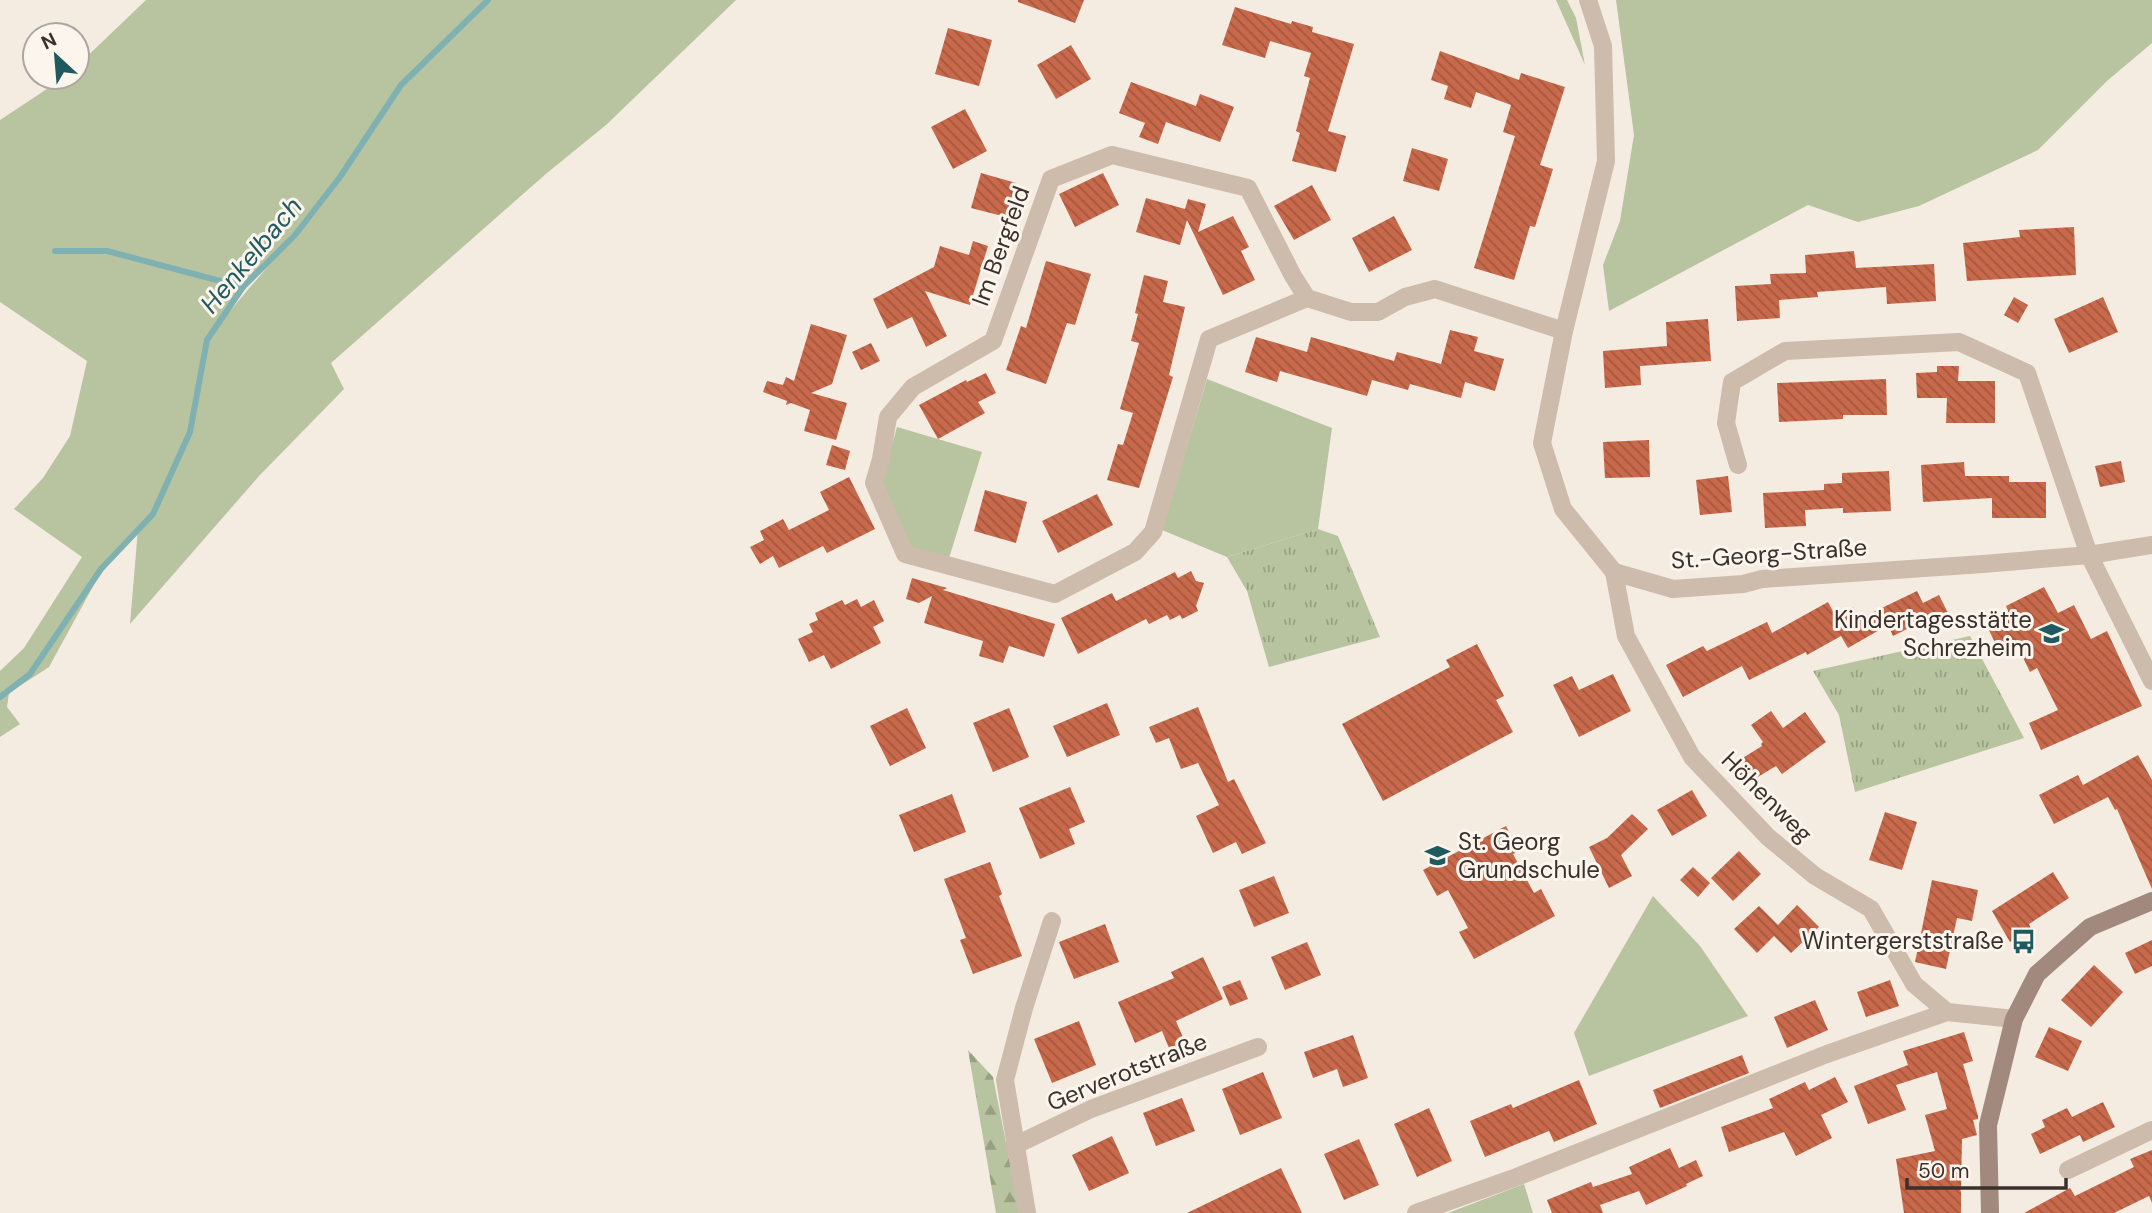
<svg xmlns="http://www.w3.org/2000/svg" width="2152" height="1213" font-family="'DM Sans',sans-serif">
	<defs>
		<pattern id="forest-firs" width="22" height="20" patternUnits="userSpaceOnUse" patternTransform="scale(1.75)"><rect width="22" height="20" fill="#b8c4a0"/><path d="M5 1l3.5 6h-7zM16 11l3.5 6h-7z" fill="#97a083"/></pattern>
		<pattern id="park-tufts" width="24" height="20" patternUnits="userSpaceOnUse" patternTransform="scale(1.75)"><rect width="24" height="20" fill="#b8c4a0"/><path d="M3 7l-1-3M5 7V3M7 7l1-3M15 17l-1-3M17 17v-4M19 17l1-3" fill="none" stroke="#97a083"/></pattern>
		<pattern id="building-back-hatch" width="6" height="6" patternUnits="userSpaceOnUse" patternTransform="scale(1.75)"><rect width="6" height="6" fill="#c8694b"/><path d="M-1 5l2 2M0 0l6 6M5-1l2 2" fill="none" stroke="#a4573f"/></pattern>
	</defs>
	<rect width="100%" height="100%" fill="#f4ebe1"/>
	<g fill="#b8c4a0" fill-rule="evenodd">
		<path d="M146,0H736L606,125L547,173L331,363L344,389L259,476L130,624L138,529L102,570L49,667L9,693L7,707L20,724L0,737V671L24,648L82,557L14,509L43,478L70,436L87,361L0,302V120L65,77H77V66ZM285,244L286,245L213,331L243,287Z"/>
		<path d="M1556,0H1567L1576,18L1585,65Z"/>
		<path d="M1616,0H2152V43L2107,81L2038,150L1919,206L1858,222L1808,205L1609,311L1603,265L1620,221L1634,135Z"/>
		<path d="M1207,379L1332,428L1318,529L1227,557L1162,530Z"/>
		<path d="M897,427L982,452L949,558L911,548L882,482Z"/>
		<path d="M1653,896L1700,946L1748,1016L1589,1076L1574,1033Z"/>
		<path d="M1524,1184L1533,1213H1448Z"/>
	</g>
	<path fill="url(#forest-firs)" d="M968,1050L993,1077L1020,1213H996Z"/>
	<g fill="url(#park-tufts)">
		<path d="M1318,529L1338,536L1380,637L1269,667L1247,591L1227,557Z"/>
		<path d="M1970,636L2024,738L1855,792L1839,715L1813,671Z"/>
	</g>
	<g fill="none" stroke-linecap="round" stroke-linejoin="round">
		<g stroke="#7fb0b2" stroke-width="6">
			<path d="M55,251H107L243,287"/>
			<path d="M0,697L30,674L101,569L153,514L190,432L207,340L243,287L295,235L340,177L401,85L488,0"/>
		</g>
	</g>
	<g fill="url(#building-back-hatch)">
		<path d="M1018,0H1084L1075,23L1018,2Z"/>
		<path d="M1235,7L1291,24L1292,21L1313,27L1312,32L1354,44L1328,131L1346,136L1336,172L1292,161L1300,133L1296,131L1310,78L1304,76L1311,53L1270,41L1265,58L1222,45Z"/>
		<path d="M948,28L992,40L979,86L935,74Z"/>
		<path d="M1071,45L1091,79L1056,99L1037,65Z"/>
		<path d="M1440,51L1519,80L1521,73L1565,87L1540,165L1553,169L1535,227L1530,226L1514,280L1474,268L1515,136L1503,132L1511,105L1476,92L1471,108L1444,99L1448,86L1431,80Z"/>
		<path d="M1131,82L1196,106L1200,94L1234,107L1220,142L1166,122L1158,144L1139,137L1145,123L1119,113Z"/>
		<path d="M965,109L987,151L953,169L931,127Z"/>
		<path d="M1412,148L1448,159L1439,191L1403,181Z"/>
		<path d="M981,173L1016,183L1006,217L971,208Z"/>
		<path d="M1103,173L1119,205L1075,227L1059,194Z"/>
		<path d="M1312,185L1331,220L1294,240L1274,206Z"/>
		<path d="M1146,198L1185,209L1188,199L1206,204L1198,232L1233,216L1249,247L1241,251L1255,280L1223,295L1187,220L1180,245L1136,232Z"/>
		<path d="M1394,216L1412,250L1369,272L1352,238Z"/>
		<path d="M2074,227L2076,275L1967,281L1963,243L2020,237L2019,230Z"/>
		<path d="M973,241L988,246L970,305L925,291L947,336L926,347L912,317L887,329L873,299L934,267L940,246L969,255Z"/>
		<path d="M1854,251L1856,268L1934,264L1936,301L1887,304L1886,287L1817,292L1818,297L1779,300L1780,318L1737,321L1735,286L1771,284L1770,274L1806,273L1805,255Z"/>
		<path d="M1046,261L1091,274L1075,325L1067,323L1046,384L1006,370L1021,326L1026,328Z"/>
		<path d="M1144,275L1168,281L1163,302L1185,307L1169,375L1173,377L1139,488L1107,480L1118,444L1123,445L1133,413L1120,409L1139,343L1131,341L1138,314L1135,313Z"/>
		<path d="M2014,297L2028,305L2018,323L2004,315Z"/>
		<path d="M2103,297L2118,332L2069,353L2054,319Z"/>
		<path d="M1708,319L1711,361L1640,366L1641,385L1605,388L1603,351L1667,346L1666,322Z"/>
		<path d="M811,324L847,335L832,384L811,393L847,403L836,440L804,431L810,410L791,403L786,405L787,401L763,392L767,381L783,385L786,377L794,381Z"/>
		<path d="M1450,330L1478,337L1474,351L1504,359L1495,391L1465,382L1461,398L1410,384L1408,390L1372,380L1367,396L1280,371L1277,382L1245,372L1256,337L1307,352L1311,337L1394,361L1397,352L1441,364Z"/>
		<path d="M871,343L880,361L861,370L852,352Z"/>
		<path d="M1937,366H1959L1958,381H1995V423H1946L1947,398H1917L1916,373L1937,372Z"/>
		<path d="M986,373L996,393L978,402L985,413L938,439L919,405L966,380L967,382Z"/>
		<path d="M1886,379L1887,415H1843V419L1779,422L1777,383Z"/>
		<path d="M1649,440L1650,477L1605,478L1603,442Z"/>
		<path d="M832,445L850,451L845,470L826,465Z"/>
		<path d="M2121,461L2125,482L2100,487L2095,466Z"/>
		<path d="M1964,462L1965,476H2009V482H2046V518H1992V498L1923,502L1921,465Z"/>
		<path d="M1889,471L1891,511L1843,513V508L1805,510L1806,526L1765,528L1763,493L1824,490V484L1842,483V473Z"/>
		<path d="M1728,476L1732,512L1700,515L1696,480Z"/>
		<path d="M849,477L875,529L827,553L823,546L779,568L773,556L760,564L750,547L764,540L760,531L783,519L789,530L829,510L820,492Z"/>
		<path d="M985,490L1027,502L1016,543L974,531Z"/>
		<path d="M1097,494L1113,525L1058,553L1042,521Z"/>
		<path d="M1191,571L1196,581L1204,583L1196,606L1198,611L1182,619L1180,615L1170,620L1167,615L1149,624L1146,619L1078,654L1061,618L1112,593L1116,601L1175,572L1178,578Z"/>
		<path d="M912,578L947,588L943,590L1055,624L1044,657L1009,646L1003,663L979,656L983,641L924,623L932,596L919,603L906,599Z"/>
		<path d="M2044,587L2058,613L2074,605L2091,639L2107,631L2142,706L2041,750L2029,723L2058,710L2037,668L2030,672L2017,645L2000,653L1985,622L2008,611L2006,606Z"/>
		<path d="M1917,591L1923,603L1939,595L1950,617L1931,626L1927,619L1893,636L1888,625L1848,648L1841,636L1807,655L1806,652L1749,680L1742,666L1683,697L1666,665L1703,646L1707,651L1767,622L1772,633L1828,602L1836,617L1853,607L1859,619Z"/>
		<path d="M857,599L861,607L874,600L884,621L873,627L881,643L831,669L824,655L809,662L798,639L813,632L809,624L818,620L815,613L842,600L845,605Z"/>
		<path d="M1477,644L1504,696L1496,700L1513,732L1383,801L1342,724L1450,667L1446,660Z"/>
		<path d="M1613,674L1631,711L1579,737L1553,685L1572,676L1579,690Z"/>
		<path d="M1107,703L1120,735L1067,757L1053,726Z"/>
		<path d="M1198,707L1228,782L1234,779L1266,843L1242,854L1236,842L1213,853L1196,816L1219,805L1198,763L1181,769L1169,738L1156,743L1149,727Z"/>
		<path d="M907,708L926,748L890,766L870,726Z"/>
		<path d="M1009,708L1029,757L993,772L973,723Z"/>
		<path d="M1771,711L1783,728L1805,712L1826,742L1782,774L1776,766L1746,784L1733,764L1762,746L1761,744L1763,742L1751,725Z"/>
		<path d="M2138,755L2152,780V889L2117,809L2115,810L2108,797L2054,824L2039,795L2078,775L2083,785Z"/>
		<path d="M1070,787L1085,822L1069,829L1075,844L1040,859L1019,808Z"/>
		<path d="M1692,790L1707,816L1672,836L1657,810Z"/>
		<path d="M952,794L966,832L914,852L899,815Z"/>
		<path d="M1885,812L1917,822L1902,870L1869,860Z"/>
		<path d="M1632,814L1648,829L1621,855L1632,876L1609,888L1589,847L1607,838Z"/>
		<path d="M1506,826L1519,851L1513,854L1534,893L1541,889L1555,916L1474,959L1459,932L1468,928L1448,890L1437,896L1423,870Z"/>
		<path d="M1739,851L1761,874L1733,901L1711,878Z"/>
		<path d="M990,862L1002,894L999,896L1022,956L973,974L960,940L966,938L944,879Z"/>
		<path d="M1693,867L1710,883L1698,897L1680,880Z"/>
		<path d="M2053,872L2069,898L2029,924L2031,929L2010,942L1992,911Z"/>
		<path d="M1274,876L1289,913L1254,927L1239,890Z"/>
		<path d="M1932,880L1978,890L1972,921L1957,918L1946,969L1915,962Z"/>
		<path d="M1797,905L1819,927L1791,953L1774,936L1757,953L1734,929L1759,906L1778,925Z"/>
		<path d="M1105,924L1119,962L1074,979L1059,942Z"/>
		<path d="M2152,940V966L2135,974L2125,953Z"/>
		<path d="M1307,942L1321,975L1285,990L1271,957Z"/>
		<path d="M1203,957L1223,999L1176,1021L1187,1047L1171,1053L1162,1031L1135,1043L1118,1002L1174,978L1171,972Z"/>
		<path d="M2094,965L2123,992L2091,1027L2061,1000Z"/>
		<path d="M1240,980L1248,999L1230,1006L1222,987Z"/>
		<path d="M1890,980L1899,1006L1866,1017L1857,992Z"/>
		<path d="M1815,1000L1828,1030L1787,1048L1774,1017Z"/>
		<path d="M1079,1021L1096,1065L1052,1083L1034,1039Z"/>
		<path d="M2049,1027L2082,1041L2068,1071L2035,1057Z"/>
		<path d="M1964,1032L1973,1061L1963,1064L1978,1116V1119L1973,1120L1977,1135L1962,1139L1961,1190L1959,1192L1961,1191V1213H1904L1896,1159L1935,1151L1925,1115L1947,1109L1937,1072L1896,1085L1906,1110L1868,1124L1854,1086L1908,1065L1903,1051Z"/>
		<path d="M1353,1035L1368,1078L1343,1087L1337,1069L1313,1078L1304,1052Z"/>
		<path d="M1742,1055L1749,1073L1660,1108L1653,1090Z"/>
		<path d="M1263,1072L1282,1118L1240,1135L1222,1089Z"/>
		<path d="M1835,1077L1848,1102L1821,1115L1832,1138L1796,1156L1784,1132L1729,1152L1721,1127L1773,1108L1769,1099L1805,1082L1809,1090Z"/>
		<path d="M1579,1080L1597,1124L1554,1142L1549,1131L1485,1157L1470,1121L1511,1104L1513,1108Z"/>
		<path d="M1182,1098L1195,1131L1156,1146L1143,1113Z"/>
		<path d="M2103,1102L2115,1127L2083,1142L2080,1135L2040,1154L2031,1134L2045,1127L2042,1120L2067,1108L2072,1117Z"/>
		<path d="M1429,1108L1452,1161L1417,1177L1394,1124Z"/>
		<path d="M1112,1136L1129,1173L1089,1191L1072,1155Z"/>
		<path d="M1359,1139L1379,1185L1344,1200L1324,1154Z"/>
		<path d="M1670,1148L1679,1168L1696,1160L1703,1176L1686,1184L1687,1186L1646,1205L1639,1191L1600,1205L1603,1213H1552L1547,1200L1591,1182L1593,1187L1632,1174L1629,1167Z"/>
		<path d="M2152,1150V1203L2149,1196L2114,1213H2024L2070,1188L2075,1196L2134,1167L2130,1159Z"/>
		<path d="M1281,1168L1302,1213H1187L1245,1185Z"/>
	</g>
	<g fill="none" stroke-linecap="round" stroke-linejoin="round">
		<g stroke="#cdbbac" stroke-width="18">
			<path d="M1588,0L1603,46L1606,161L1564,331L1542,443L1563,509L1614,572L1673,589L1743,584L1762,579L1983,564L2089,555L2152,545"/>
			<path d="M1307,298L1293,276L1248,188L1112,155L1051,179L993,341L913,387L888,417L881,459L874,483L905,554L1055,594L1135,552L1153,532L1209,339L1307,298L1351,312H1378L1405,297L1435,289L1564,331"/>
			<path d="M1738,465L1726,423L1732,382L1785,351L1959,342L2027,373L2089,555L2152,681"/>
			<path d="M1614,572L1626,636L1692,757L1768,837L1815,876L1871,909L1914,984L1947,1012"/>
			<path d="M1014,1146L1091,1109L1258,1047"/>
			<path d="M2068,1170L2152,1130"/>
			<path d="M1027,1213L1005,1080L1024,1008L1052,921"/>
			<path d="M1416,1213L1514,1178L1827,1054L1947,1012L2014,1019"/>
		</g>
		<path stroke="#a18a7d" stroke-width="18" d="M1990,1213L1988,1125L2014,1019L2037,974L2090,927L2152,901"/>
	</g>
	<defs>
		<symbol id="school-bare" viewBox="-9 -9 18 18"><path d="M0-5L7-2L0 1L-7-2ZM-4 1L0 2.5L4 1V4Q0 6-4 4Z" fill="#1f5a5e" stroke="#fbf5ee" stroke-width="2.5" paint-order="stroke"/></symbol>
		<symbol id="bus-bare" viewBox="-9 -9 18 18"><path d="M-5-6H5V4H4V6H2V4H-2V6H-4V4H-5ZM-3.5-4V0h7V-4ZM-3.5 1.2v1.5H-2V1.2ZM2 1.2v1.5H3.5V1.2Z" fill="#1f5a5e" stroke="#fbf5ee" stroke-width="2.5" paint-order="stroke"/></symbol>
	</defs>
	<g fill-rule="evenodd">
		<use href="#school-bare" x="2034" y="616" width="35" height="35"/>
		<use href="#school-bare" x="1420" y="838" width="35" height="35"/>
		<use href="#bus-bare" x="2006" y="924" width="35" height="35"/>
	</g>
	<g text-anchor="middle" stroke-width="6" stroke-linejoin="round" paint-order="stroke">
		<g font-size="24" fill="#3b302b" stroke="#fbf5ee">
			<text transform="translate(1001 246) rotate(-70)" y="8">Im Bergfeld</text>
			<text transform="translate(1769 554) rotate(-4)" y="8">St.-Georg-Straße</text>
			<text transform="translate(1767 797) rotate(45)" y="8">Höhenweg</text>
			<text transform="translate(1127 1072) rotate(-22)" y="8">Gerverotstraße</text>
		</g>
		<g font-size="24" fill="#3b302b" stroke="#fbf5ee" text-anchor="end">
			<text x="2032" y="628">Kindertagesstätte<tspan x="2032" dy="28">Schrezheim</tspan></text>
			<text x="1458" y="850" text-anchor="start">St. Georg<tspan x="1458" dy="28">Grundschule</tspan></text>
			<text x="2004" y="949">Wintergerststraße</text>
		</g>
		<g font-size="26" font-style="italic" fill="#1f5a5e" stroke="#fbf5ee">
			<text transform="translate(251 255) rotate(-50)" y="9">Henkelbach</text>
		</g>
	</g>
	<g transform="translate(56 56) rotate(334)"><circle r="33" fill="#fbf5ee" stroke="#aea6a0" stroke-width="2"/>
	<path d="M0-5L12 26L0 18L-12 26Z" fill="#1f5a5e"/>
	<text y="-10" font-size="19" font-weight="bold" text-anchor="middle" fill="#3b302b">N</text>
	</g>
	<path d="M1907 1178v10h159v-10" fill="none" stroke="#3b302b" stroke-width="3.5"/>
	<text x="1918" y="1178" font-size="21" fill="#3b302b" stroke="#fbf5ee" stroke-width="5" paint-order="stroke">50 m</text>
</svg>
